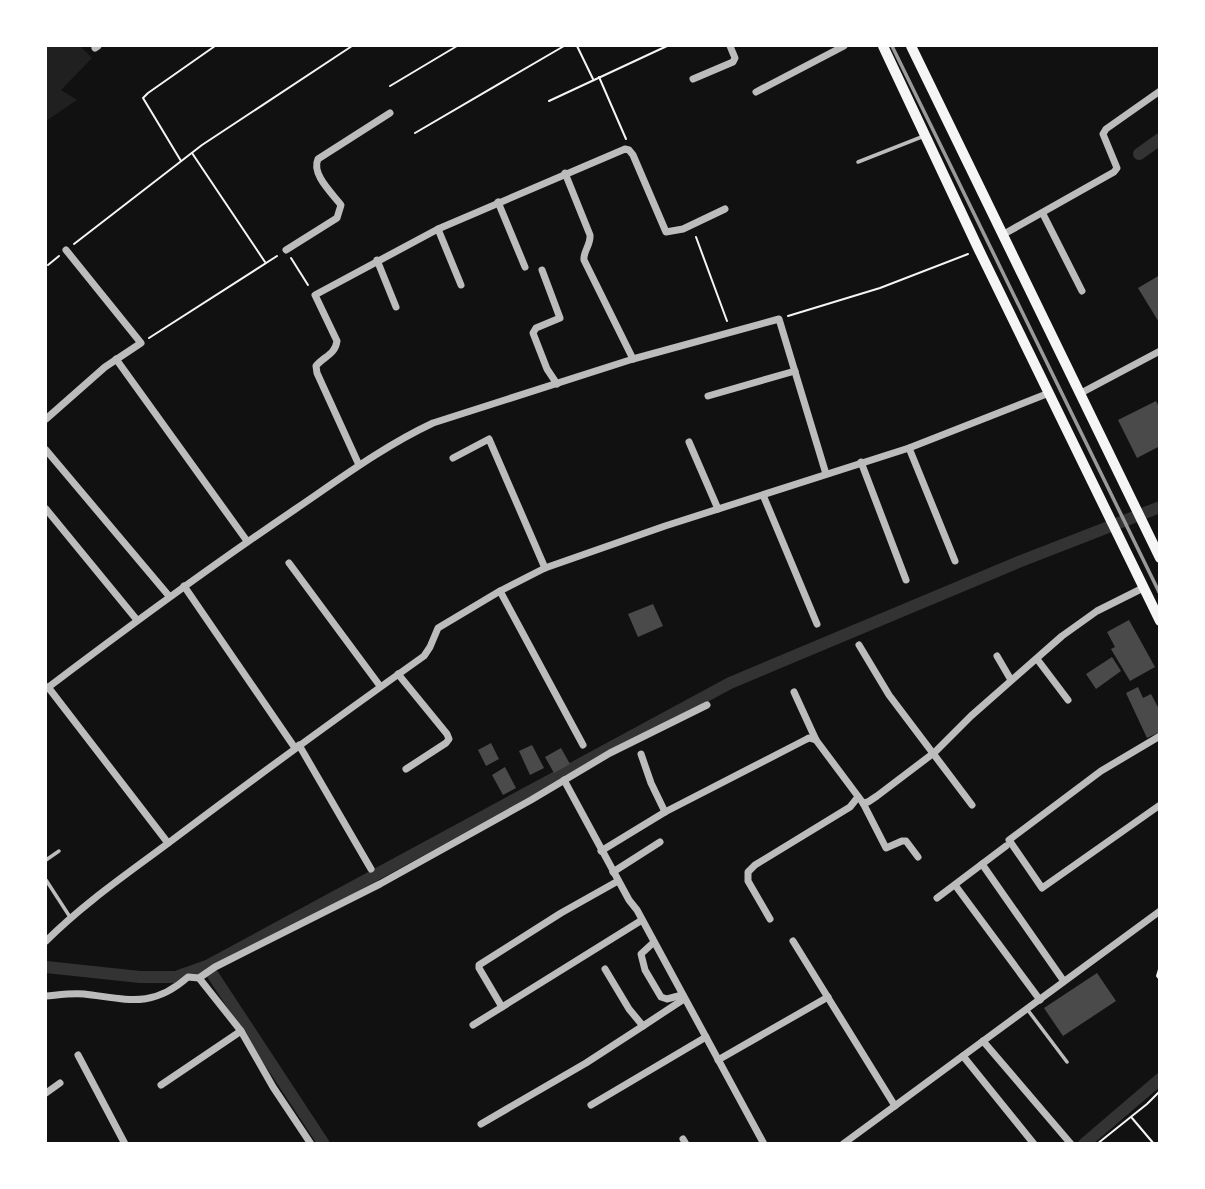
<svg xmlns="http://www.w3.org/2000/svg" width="1205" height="1189" font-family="Roboto,sans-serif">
	<rect width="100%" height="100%" fill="#111"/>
	<path fill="#202020" d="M46,46H80L92,58L61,90L77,100L46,121Z"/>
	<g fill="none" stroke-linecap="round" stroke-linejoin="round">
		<g stroke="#333" stroke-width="12">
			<path d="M1139,154L1160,139"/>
			<path d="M207,966L324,1144"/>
			<path d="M46,967L140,977H176L207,966L730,683L1021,561L1160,507"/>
			<path d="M1084,1144L1160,1079"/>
		</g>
	</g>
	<g fill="#4a4a4a">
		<path d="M1160,275V324L1138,288Z"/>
		<path d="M1156,401L1160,409V446L1137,458L1118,420Z"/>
		<path d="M653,604L663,626L638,637L628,614Z"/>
		<path d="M1129,620L1155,667L1130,681L1111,649L1115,647L1107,632Z"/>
		<path d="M1112,657L1121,671L1096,689L1086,674Z"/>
		<path d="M1138,687L1143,698L1151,694L1160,711V732L1147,738L1126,693Z"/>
		<path d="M491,743L499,759L486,766L478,750Z"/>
		<path d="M532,745L544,768L530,775L519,751Z"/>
		<path d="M561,748L570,764L554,773L545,757Z"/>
		<path d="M505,767L516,788L503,795L492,775Z"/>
		<path d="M1097,973L1116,1001L1063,1036L1044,1008Z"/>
	</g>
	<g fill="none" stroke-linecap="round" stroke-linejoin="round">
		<g stroke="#f5f5f5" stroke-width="2">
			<path d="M577,46L593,79"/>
			<path d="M599,77L626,139"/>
			<path d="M390,86L457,46"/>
			<path d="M549,101L667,46"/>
			<path d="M415,133L564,46"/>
			<path d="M192,153L265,262"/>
			<path d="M181,161L143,98L148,93L215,46"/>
			<path d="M696,237L727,321"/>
			<path d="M74,244L202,145L352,46"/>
			<path d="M291,258L308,285"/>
			<path d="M48,265L59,256"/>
			<path d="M788,316L880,288L968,254"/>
			<path d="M149,338L277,256"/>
			<path d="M1160,966L1157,976L1160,980"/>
			<path d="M1132,1118L1154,1144"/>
			<path d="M1097,1144L1147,1104L1160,1091"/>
		</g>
		<g stroke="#bcbcbc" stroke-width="3.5">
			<path d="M858,162L924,136"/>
			<path d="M46,860L59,851"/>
			<path d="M46,880L70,917"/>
			<path d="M1027,1009L1067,1062"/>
		</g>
		<g stroke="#bcbcbc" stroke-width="7">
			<path d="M95,48L98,46"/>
			<path d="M693,79L733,62L735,58L730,46"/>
			<path d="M756,92L844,46"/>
			<path d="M565,173L590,235C591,245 583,251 584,260L633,359"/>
			<path d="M498,202L525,267"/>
			<path d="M1043,214L1082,291"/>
			<path d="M438,229L461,285"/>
			<path d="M1004,234L1114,172L1117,168L1103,134L1106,129L1160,91"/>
			<path d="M286,250L337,218L341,205C332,193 311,174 318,159L390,113"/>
			<path d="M377,260L396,307"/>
			<path d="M542,270L560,318L536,328L533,333L547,369L557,384"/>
			<path d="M116,359L247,541"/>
			<path d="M1081,393L1160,351"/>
			<path d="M708,396L795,371"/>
			<path d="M46,419L105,367L141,343L66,250"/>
			<path d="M689,442L718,509"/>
			<path d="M909,448L955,561"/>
			<path d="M46,450L169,596"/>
			<path d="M453,458L489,439L545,568"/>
			<path d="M861,462L906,580"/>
			<path d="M359,465L317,373L316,366C324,356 335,355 337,341L315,295L438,229L625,149L629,150L633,155L666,232L683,229L725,209"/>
			<path d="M763,495L817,624"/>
			<path d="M46,509L137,620"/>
			<path d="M289,563L380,686"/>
			<path d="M184,586L295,748"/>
			<path d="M500,591L583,745"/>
			<path d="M859,645L889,695L972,805"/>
			<path d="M997,656L1011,680"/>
			<path d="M1037,659L1068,700"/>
			<path d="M398,674L447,734L449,739L446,743L406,769"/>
			<path d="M48,687L168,843"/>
			<path d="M46,689C128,627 211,566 297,508C341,478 384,446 433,423L633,359L779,319L826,474"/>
			<path d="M794,692L816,740L863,803L886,848L902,841H906L918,857"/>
			<path d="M1160,736L1101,771L1009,840L1042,888L1160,805"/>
			<path d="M299,745L371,869"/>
			<path d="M641,754L651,783L665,812"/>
			<path d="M564,780L629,900L637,910L764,1144"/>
			<path d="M863,803L868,802L877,796L935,752L971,716L1062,636L1097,611L1143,588"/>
			<path d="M601,851L665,812L805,740L809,738L816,740"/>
			<path d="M982,864L1063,980"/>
			<path d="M613,872L660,842"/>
			<path d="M955,885L1040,1000"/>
			<path d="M937,898L1006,846"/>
			<path d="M770,919L748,881V872L755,865L850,807L858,797"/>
			<path d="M46,941C86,901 133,870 179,835C260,774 341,715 424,656L430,647L438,628L500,591L545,568L665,526L909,448L1049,393"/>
			<path d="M793,941L895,1106"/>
			<path d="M654,942L641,954L645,970L661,997L667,999L682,995"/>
			<path d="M605,969L629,1009L643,1026L684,999"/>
			<path d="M199,978L215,967L380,884L531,800L610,753L707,705"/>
			<path d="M46,996C58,995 71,993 84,994C127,999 152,1009 188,977L199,978L241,1031L273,1087L311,1144"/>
			<path d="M502,1007L479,968V965L561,913L618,881"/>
			<path d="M473,1025L642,920"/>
			<path d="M983,1041L1071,1144"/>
			<path d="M78,1055L125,1144"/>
			<path d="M963,1056L1034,1144"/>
			<path d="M718,1060L828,997"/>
			<path d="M161,1085L241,1031"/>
			<path d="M46,1093L60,1083"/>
			<path d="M591,1105L706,1037"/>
			<path d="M481,1124L586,1063L643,1026"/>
			<path d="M683,1139L686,1144"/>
			<path d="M843,1144L1160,911"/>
		</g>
		<g stroke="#f5f5f5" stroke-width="10">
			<path d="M883,46L979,250L1160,621"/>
			<path d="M911,46L1160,558"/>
		</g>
		<path stroke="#9a9a9a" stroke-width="3.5" d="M892,46L1160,594"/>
	</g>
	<rect width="1205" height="1189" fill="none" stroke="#ffffff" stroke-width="94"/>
</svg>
